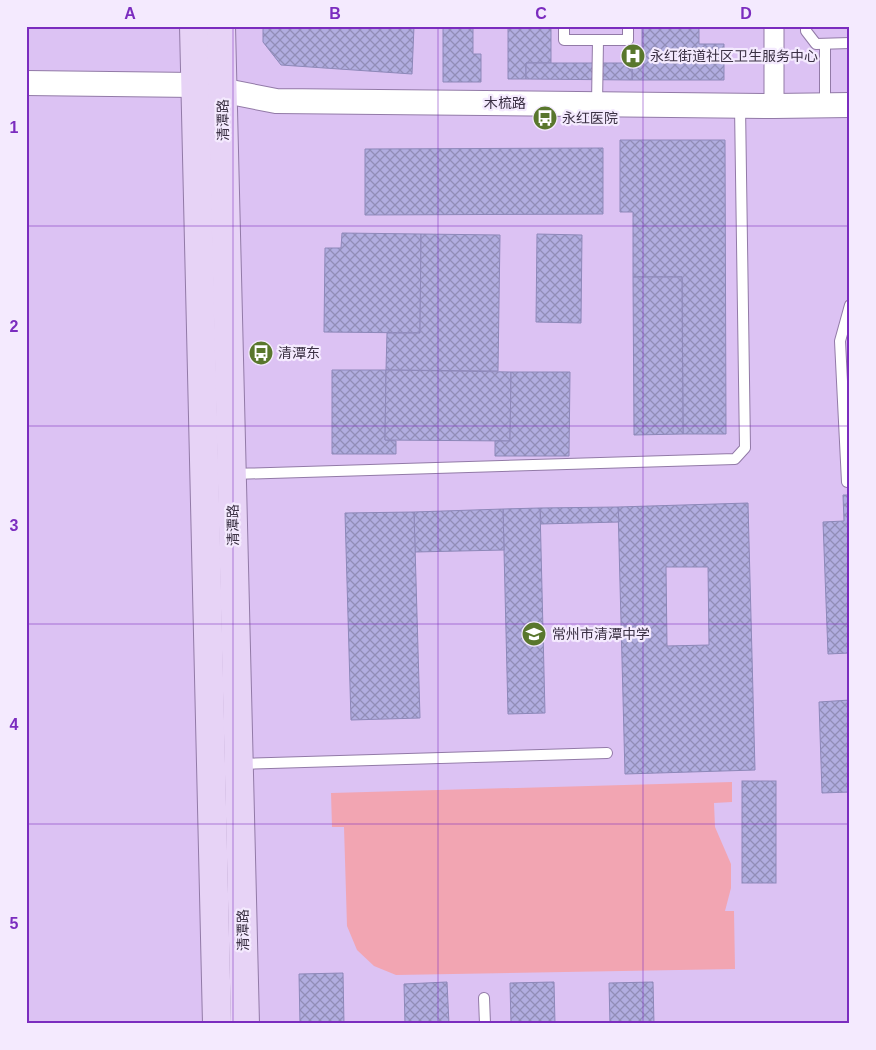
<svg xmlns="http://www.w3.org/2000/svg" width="876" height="1050" font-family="Arial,'Noto Sans SC',sans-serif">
	<defs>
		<pattern id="building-cross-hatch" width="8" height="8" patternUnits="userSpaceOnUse" patternTransform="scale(1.25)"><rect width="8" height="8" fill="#b1ade0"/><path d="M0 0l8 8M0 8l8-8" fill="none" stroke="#918db7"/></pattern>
	</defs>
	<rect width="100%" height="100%" fill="#dcc2f3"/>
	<path fill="#f2a5b2" d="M732,782V802L714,803L715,827L731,864V888L725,911H734L735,969L396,975L374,966L357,950L347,926L344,827H332L331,793Z"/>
	<g fill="url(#building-cross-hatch)" stroke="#8d88b9" fill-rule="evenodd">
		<path d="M263,26H414L412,74L281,65L263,42Z"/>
		<path d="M443,26H473V54H481V82H443Z"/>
		<path d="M508,26H551V63H526V79H508Z"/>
		<path d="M642,26H699V44H724V80H632V55H642Z"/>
		<path d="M526,63H632V80L526,79Z"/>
		<path d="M620,140H725L726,434H683L682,277H633V212H620Z"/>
		<path d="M603,148V214L365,215V149Z"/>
		<path d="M342,233L421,234L420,333L324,332L325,248H341Z"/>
		<path d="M421,234L500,235L498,371L386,370L387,333H420Z"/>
		<path d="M537,234L582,235L581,323L536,322Z"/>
		<path d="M633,277H682L683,434L634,435Z"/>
		<path d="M332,370H386L385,440L396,441V454H332Z"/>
		<path d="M386,370L511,372L510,441L385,440Z"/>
		<path d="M511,372H570L569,456H495V441H510Z"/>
		<path d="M843,495H850V664L849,653L828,654L823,522L844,521Z"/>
		<path d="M748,503L755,770L625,774L618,507ZM666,567H708L709,645L667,646Z"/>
		<path d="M618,507L619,522L541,524L540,508Z"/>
		<path d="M540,508L545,713L508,714L503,509Z"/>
		<path d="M503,509L504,550L415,552L414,512Z"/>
		<path d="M414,512L420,718L351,720L345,513Z"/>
		<path d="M850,700V792L822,793L819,702Z"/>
		<rect x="742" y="781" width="34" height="102"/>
		<path d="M343,973L344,1024H300L299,974Z"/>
		<path d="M447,982L449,1024H405L404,984Z"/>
		<path d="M554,982L555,1024H511L510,983Z"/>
		<path d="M653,982L654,1024H610L609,983Z"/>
	</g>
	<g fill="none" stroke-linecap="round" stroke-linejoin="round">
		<defs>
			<g id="service">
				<path d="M564,26V40H628V26"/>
				<path d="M806,26V31L816,44L850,43"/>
				<path d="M825,44V105"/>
				<path d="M597,104L598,40"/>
				<path d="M850,305L840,341L847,482H850"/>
				<path d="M234,474L735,459L745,448L740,106"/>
				<path d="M240,764L607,753"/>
				<path d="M484,998L485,1024"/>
			</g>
			<path id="minor" d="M774,106V26"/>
			<path id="tertiary" d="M26,83L195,85L276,101L774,106L850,105"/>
			<g id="secondary">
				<path d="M194,26L217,1024"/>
				<path d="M221,26L245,1024"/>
			</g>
		</defs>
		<use href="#service" stroke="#927aa7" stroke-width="12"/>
		<use href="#minor" stroke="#927aa7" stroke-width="21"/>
		<use href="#tertiary" stroke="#927aa7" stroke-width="26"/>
		<use href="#secondary" stroke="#927aa7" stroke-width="30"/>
		<use href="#service" stroke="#fff" stroke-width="10"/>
		<use href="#minor" stroke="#fff" stroke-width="19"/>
		<use href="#tertiary" stroke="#fff" stroke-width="24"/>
		<use href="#secondary" stroke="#e7d3f6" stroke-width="28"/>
	</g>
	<path fill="none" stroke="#7b2cbf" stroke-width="1" stroke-opacity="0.55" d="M233,26V1024M438,26V1024M643,26V1024M26,226H850M26,426H850M26,624H850M26,824H850"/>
	<defs>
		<symbol id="hospital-disc" viewBox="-11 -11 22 22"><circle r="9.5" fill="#59772d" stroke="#f4eafe"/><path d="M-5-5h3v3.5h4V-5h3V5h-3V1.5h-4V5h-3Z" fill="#fff"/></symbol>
		<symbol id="bus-disc" viewBox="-11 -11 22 22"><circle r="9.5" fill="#59772d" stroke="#f4eafe"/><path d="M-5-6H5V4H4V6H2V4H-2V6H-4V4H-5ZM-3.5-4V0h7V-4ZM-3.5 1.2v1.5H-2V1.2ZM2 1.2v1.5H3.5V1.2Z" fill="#fff"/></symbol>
		<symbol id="school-disc" viewBox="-11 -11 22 22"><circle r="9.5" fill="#59772d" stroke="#f4eafe"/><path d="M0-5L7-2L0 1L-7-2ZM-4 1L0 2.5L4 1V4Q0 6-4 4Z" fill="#fff"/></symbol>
	</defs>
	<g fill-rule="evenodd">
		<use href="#hospital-disc" x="619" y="42" width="28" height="28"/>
		<use href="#bus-disc" x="531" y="104" width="28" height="28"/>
		<use href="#bus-disc" x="247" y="339" width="28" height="28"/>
		<use href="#school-disc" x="520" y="620" width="28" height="28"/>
	</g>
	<g text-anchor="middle" stroke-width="4.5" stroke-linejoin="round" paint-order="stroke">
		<g font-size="14" fill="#3a3043" stroke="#f4eafe" text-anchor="start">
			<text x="650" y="61">永红街道社区卫生服务中心</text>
			<text x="562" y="123">永红医院</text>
			<text x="278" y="358">清潭东</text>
			<text x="552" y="639">常州市清潭中学</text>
		</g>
		<g font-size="14" fill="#3a3043" stroke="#f4eafe">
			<text x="505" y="108">木梳路</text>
			<text transform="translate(223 120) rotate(-91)" y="5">清潭路</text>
			<text transform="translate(233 525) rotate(-91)" y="5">清潭路</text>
			<text transform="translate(243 930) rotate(-91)" y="5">清潭路</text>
		</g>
	</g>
	<rect width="876" height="1050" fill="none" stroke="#f4eafe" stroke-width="55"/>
	<rect x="28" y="28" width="820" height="994" fill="none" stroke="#7b2cbf" stroke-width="2"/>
	<g font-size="16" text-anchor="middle" font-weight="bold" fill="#7b2cbf">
		<text x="130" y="19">A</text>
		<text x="335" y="19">B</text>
		<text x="541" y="19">C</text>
		<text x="746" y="19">D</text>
		<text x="14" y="133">1</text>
		<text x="14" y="332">2</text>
		<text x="14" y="531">3</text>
		<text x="14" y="730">4</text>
		<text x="14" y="929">5</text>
	</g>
</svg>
